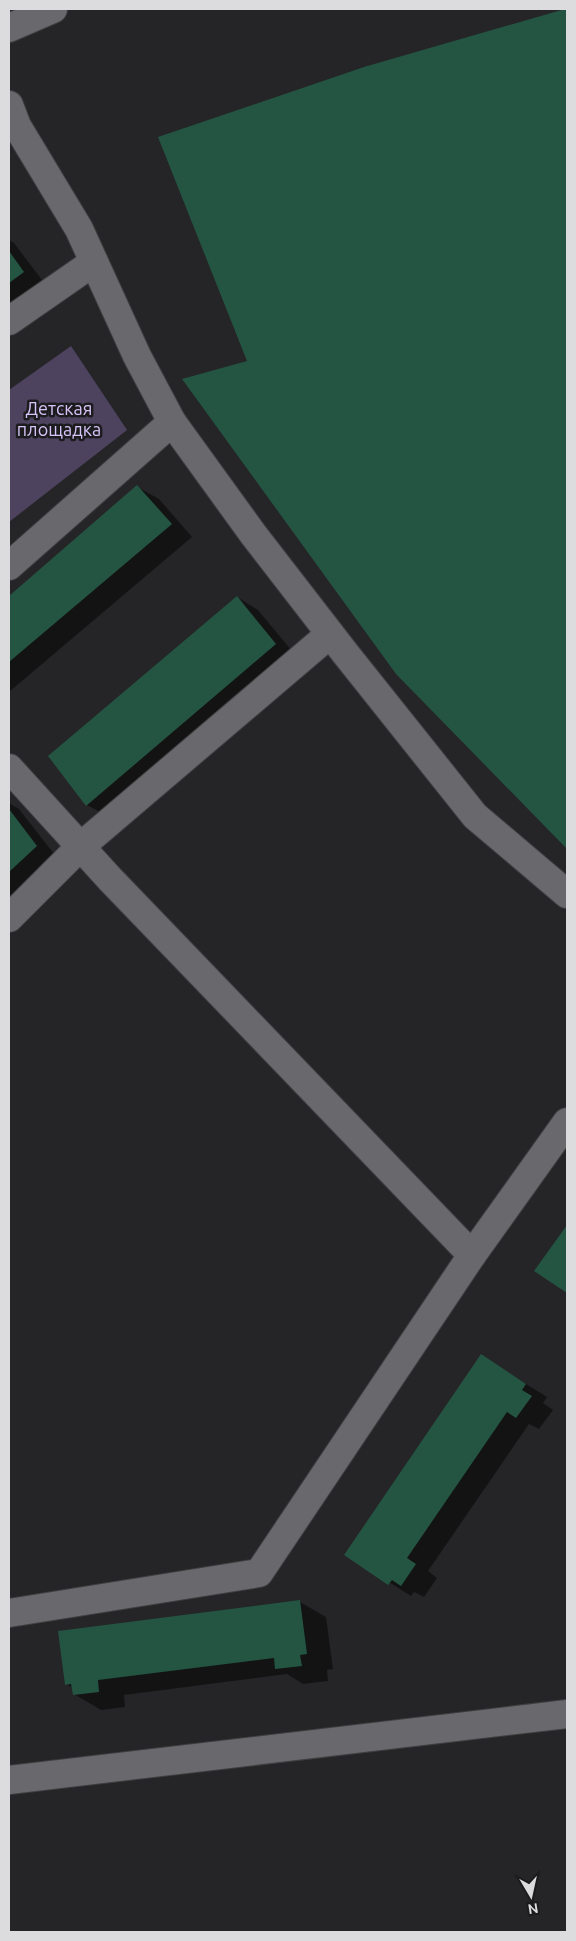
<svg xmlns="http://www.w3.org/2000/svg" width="576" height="1941" font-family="Ubuntu,sans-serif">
	<rect width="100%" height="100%" fill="#252427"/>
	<path fill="#4d435f" d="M71,346L127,430L9,522V390Z"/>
	<g fill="#0007">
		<path d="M565,10L567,12V848L397,674L249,362Z"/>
		<path d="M9,240L14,243L45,284L9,312Z"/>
		<path d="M137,487L159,499L192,537L9,692V597Z"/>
		<path d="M237,597L258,610L297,657L109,817L87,805Z"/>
		<path d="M9,803L19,809L58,859L9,903Z"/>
		<path d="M567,1227V1291L536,1271Z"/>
		<path d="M481,1356L547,1397L543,1403L553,1410L539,1429L529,1424L428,1571L437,1578L424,1597L414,1592L411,1596L346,1555Z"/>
		<path d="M300,1602L326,1617L333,1669L327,1670L328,1681L303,1684L287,1674L124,1695L125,1707L101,1710L74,1694L73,1688L66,1684Z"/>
	</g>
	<g fill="#245542">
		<path d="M565,9L567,13V849L396,674L182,379L247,361L158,137L364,67Z"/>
		<path d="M9,251L24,272L9,283Z"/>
		<path d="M137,485L172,524L9,662V596Z"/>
		<path d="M237,596L276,644L86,806L48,756Z"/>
		<path d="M9,809L37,846L9,872Z"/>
		<path d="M567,1225V1293L534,1271Z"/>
		<path d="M481,1354L526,1384L522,1390L532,1396L516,1418L507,1412L407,1558L416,1564L401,1586L392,1580L388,1585L344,1555Z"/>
		<path d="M300,1600L307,1654L300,1655L302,1666L275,1669L274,1658L98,1680L99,1692L73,1695L71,1684L65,1685L58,1631Z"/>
	</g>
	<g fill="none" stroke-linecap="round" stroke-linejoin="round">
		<defs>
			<g id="minor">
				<path d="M9,105L17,126L79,229L137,356L172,422L253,534L345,653L475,816L567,894"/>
				<path d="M9,321L94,262"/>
				<path d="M9,566L172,422"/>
				<path d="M9,768L110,879L472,1255"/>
				<path d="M9,918L80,847L330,634"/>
				<path d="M9,1613L259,1573L472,1255L567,1122"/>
				<path d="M9,1780L567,1714"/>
			</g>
			<path id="secondary" d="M9,28L53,9"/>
		</defs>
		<use href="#minor" stroke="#3f3f41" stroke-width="30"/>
		<use href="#secondary" stroke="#3f3f41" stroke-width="30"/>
		<use href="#minor" stroke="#69686c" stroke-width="28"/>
		<use href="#secondary" stroke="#69686c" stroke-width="28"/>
	</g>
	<g text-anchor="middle" stroke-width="5" stroke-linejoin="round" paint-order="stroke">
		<g font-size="18" fill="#d6c3f7" stroke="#1c1b1e">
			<text x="59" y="415">Детская<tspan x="59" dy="21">площадка</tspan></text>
		</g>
	</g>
	<rect width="576" height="1941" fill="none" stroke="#dcdcde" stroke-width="20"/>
	<g transform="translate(531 1896) rotate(171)" stroke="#1c1b1e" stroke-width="4" paint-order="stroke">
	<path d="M0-4L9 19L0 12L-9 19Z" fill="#dcdcde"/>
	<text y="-8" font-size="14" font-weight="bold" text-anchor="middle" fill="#dcdcde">N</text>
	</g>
</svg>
